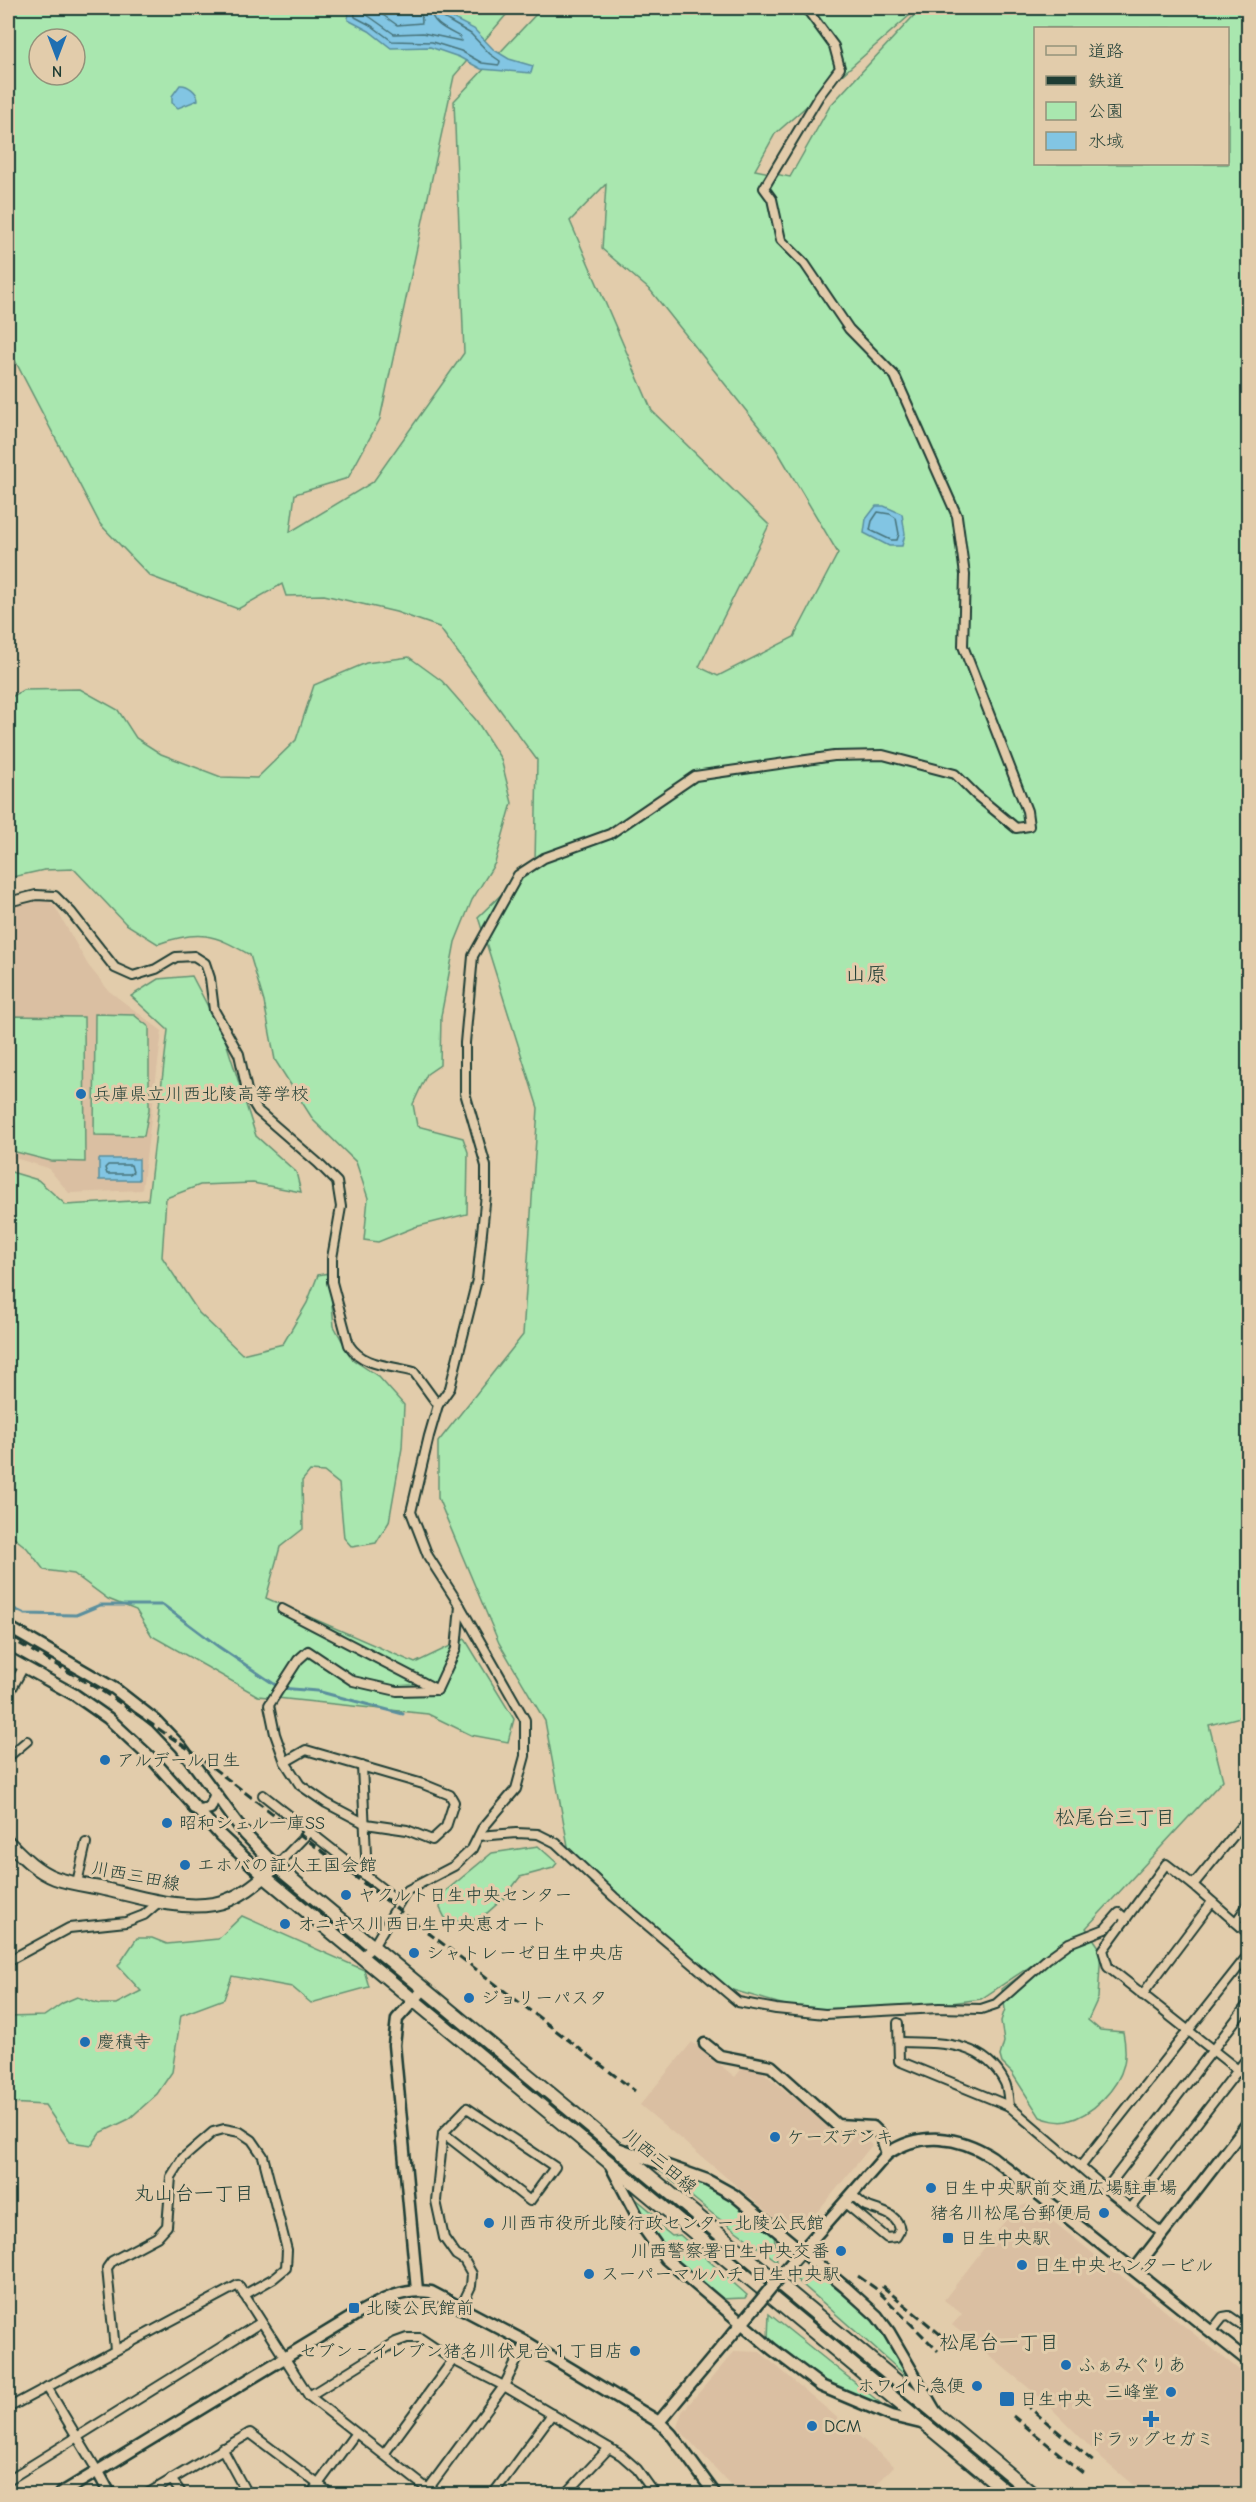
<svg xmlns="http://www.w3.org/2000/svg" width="1256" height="2502" font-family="'Comic Neue','Klee One',sans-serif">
	<rect width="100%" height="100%" fill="#e2ccab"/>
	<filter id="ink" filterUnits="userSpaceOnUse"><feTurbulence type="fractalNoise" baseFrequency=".0167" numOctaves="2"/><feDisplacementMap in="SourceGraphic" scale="12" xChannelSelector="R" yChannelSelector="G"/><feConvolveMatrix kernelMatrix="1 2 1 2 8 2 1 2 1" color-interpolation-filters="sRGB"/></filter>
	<g filter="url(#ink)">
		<g fill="#dabfa2">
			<path d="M41,897L54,905L88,965L109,991L162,1031L142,1190L69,1193L48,1168L8,1156V905Z"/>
			<path d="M692,2042L735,2077L743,2067L754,2065L848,2142L856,2133L872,2145L809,2223L782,2224L640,2105Z"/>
			<path d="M1030,2203L1248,2377V2494H1144L1103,2460L1042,2399L952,2325L962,2314L944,2300L1015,2208Z"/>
			<path d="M735,2351L760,2352L894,2466L868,2494H739L677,2427L682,2412Z"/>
		</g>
		<g fill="#a9e7af" stroke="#649272" stroke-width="1.5" fill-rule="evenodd">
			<path d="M8,8H512L454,76L380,419L348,478L295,494L290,532L373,482L464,353L454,101L542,8H918L775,134L755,170L790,177L830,106L921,8H1248V1715L1209,1725L1223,1780L1086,1928L1101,1950L1098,1998L1088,2020L1100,2030L1123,2032C1125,2042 1126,2054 1124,2064C1118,2089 1092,2115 1067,2121C1059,2123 1047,2120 1040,2117L1012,2073L1002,2063L1000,2056L1004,2042L1001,2021L1005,2009L1002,1989L1065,1943L981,1999L834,2019L722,1987L570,1857L545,1721L499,1643L438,1498V1442L523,1335L538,1108L478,917L535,862L537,760L439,627L396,612L324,595L286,596L282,584L238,609L150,576L100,524L8,347ZM1036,28H1228V164H1036ZM39,39H75V75H39ZM606,184L602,249L651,291L775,447L838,553L794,637L718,676L699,667L769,525L652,411L570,221Z"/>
			<path d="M409,657L442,681L476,720L501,759L512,803L495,863L472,900L455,942L441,1016L440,1065L427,1074L413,1104L417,1126L463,1138L468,1152L467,1214L415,1227L378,1242L364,1240L368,1198L356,1162L314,1121L275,1060L264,1002L250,955C214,934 199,929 158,944L126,924L74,869L44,870L8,878V699L23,690L80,689L118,710L136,738L161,754L221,777L257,778L296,740L314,685L366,663Z"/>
			<path d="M192,976L225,1039L256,1136L296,1172L301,1192L253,1183L200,1185L166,1198L162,1257L199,1313L242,1354L283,1344L307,1303L318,1275L329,1273L334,1326L352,1359L379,1377L404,1405L402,1448L389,1522L376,1543L352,1547L344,1538L339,1484L324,1472L310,1471L302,1481L303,1529L280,1547L266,1598L415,1663L465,1639L514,1719L508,1742L471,1735L428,1714L258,1696L152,1636L136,1610L108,1599L74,1574L44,1570L27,1548L8,1533V1171L38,1180L66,1205L148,1200L168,1030L131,996L158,979Z"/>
			<path d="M95,1014L134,1015L149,1027V1110L144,1136L94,1135Z"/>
			<path d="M8,1016L84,1017L85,1162L51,1161L8,1150Z"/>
			<path d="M538,1846L557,1863L553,1868L520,1877L505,1897L487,1913L466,1923L445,1918L440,1908L442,1894L492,1853Z"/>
			<path d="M242,1916L364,1970L369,1987L311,2003L292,1987L232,1976L224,1999L181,2015L172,2072L157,2094L129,2119L100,2133L92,2145L70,2142L45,2105L8,2103V2017L44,2016L63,2003L77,1997L100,2004H116L141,1991L118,1966L137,1938H152L167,1944L218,1939Z"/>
			<path d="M653,2165L719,2192L774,2235L777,2261L714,2215Z"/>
			<path d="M630,2194L654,2214L655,2222L672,2236L680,2235L747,2295L745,2298L720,2299L677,2263L660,2243Z"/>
			<path d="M820,2275L871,2318L881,2330L913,2382L795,2278Z"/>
			<path d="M769,2314L888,2409L831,2386L817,2378L768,2339Z"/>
		</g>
		<g fill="#82c5e3" stroke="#5a8f9d" stroke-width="1.5">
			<path d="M349,8H442L454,19L474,29L494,50L509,59L533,66L531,73L481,69L459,57L430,47L391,48L369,31L348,20Z"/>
			<path d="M180,85C187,84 198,92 198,100L178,108L172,103V96Z"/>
			<path d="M876,506H884L902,514L905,534L902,546H889L864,533L866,519Z"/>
			<rect x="99" y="1159" width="40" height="21"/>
		</g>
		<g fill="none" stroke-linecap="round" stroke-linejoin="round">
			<g stroke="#47737a" stroke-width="1.5">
				<path d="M354,8L355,17L372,26L392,41L432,42L461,51L482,63L499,65L500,61L490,54L471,34L442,17L437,8"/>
				<path d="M362,8L363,12L394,34L423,33L461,41L460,37C447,30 431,24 430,8"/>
				<path d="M373,8L397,25L422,23L421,8"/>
				<path d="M878,512L890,514L896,518L899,534L897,540H891L870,530L872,521Z"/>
				<path d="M108,1165H131L133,1172L130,1174H107L105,1168Z"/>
			</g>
			<path stroke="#5a8f9d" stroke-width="3" d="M8,1606L25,1614L76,1615L100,1605H163L219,1647L280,1688L317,1691L403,1714"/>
			<defs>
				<g id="street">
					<path d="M8,902L36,895L55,896L71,912L115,968L133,976L156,969L176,957L194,956L205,963L210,978L214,1010L239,1054L248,1095L258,1111L318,1163L337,1182L341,1207L332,1258V1282L349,1345C363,1367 391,1365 414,1372L438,1405"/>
					<path d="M282,1609L436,1689"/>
					<path d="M437,1690L456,1649L460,1606"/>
					<path d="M8,1695L24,1666"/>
					<path d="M306,1750L423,1784L450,1795L454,1802L446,1827L432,1840L407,1830L366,1824L326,1803L300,1785L285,1762Z"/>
					<path d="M8,1757L27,1741"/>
					<path d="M285,1762L275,1734L269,1705L298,1660L308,1651L353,1681L397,1691L437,1690"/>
					<path d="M362,1766L367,1877"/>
					<path d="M263,1795L399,1902"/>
					<path d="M1248,1818L1193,1885L1166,1864L1103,1950L1108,1967L1248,2078"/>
					<path d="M479,1836L516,1833L538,1834L556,1843L614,1897L738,2002L776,2009L825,2014L939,2008L981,2009L996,2004L1047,1959L1069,1943L1105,1929L1119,1913L1126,1919"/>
					<path d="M276,1866L310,1831"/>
					<path d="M77,1883L86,1843"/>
					<path d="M1193,1885L1248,1933"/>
					<path d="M1236,1922L1248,1905"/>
					<path d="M362,1956L373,1947L406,1891L454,1866L472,1849L482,1829L516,1789L525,1756V1720L460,1606L428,1556L411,1512L429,1436L438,1405L450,1388L477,1280L486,1194V1166L465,1093V1043L473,956L518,875L544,858L610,834L695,776L834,756L883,755L955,774L976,795L1016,828L1029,826L1027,811L963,646L965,575L957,516L895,376L849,329L805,264L781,240L772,199L764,188L819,96L840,68L834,46L806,8"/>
					<path d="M8,1961L69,1928L126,1922L144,1915L160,1901"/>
					<path d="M1142,1995L1212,1902"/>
					<path d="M898,2023L899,2061L1009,2106L1106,2189L1162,2233"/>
					<path d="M899,2042C939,2043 984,2040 1005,2083C1008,2089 1008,2099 1009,2106"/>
					<path d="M443,2133L530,2201L555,2167L467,2108L443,2133L436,2201L444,2238L456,2255L464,2260L472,2274L471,2286L461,2307"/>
					<path d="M1081,2166L1248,1955"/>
					<path d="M1106,2189L1248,2004"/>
					<path d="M845,2203L887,2238L896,2237L900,2230C897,2211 877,2212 864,2205C860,2202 856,2198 852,2195"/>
					<path d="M1132,2207L1248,2057"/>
					<path d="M1211,2332L1223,2317L1229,2316L1248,2329"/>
					<path d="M115,2350L107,2268L112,2261L157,2237L167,2226L171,2177L183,2158L213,2132L224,2129L240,2132L252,2140L263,2156L287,2250L286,2268L274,2278L244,2295"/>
					<path d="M47,2387L98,2472"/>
					<path d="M309,2396L396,2342L407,2338H420L453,2360L504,2386L621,2455L637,2469L655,2494"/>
					<path d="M8,2408L238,2285L309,2396L434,2494"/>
					<path d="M222,2448L247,2494"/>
					<path d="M384,2454L453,2360"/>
					<path d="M171,2479L182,2494"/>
					<path d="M8,2480L260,2323"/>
					<path d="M428,2489L504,2386L526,2342"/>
					<path d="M147,2494L250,2433L331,2494"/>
					<path d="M311,2494L355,2434"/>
					<path d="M493,2494L552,2414"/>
					<path d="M566,2494L609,2448"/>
				</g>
				<g id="secondary">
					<path d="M8,1627L115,1689L156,1721L181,1747L245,1834L276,1866"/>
					<path d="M8,1658L75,1695L108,1718L154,1761L220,1835L265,1877"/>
					<path d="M194,1808L201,1810L210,1808L215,1796"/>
					<path d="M705,2044L720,2056L771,2066L837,2125L873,2127L881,2135L887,2154"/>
					<path d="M620,2149L707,2180L734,2195L845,2287L877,2316L889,2332L935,2411"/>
					<path d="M610,2164L643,2227L666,2259L772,2349L821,2386L892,2416L925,2424"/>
					<path d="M787,2268L887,2154C921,2131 959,2136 992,2157L1248,2361"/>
					<path d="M1135,2269L1248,2123"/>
					<path d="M417,2290L394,2045L397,2019L424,1989"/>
					<path d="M659,2422L756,2306"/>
					<path d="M98,2472L110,2494"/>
					<path d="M60,2494L357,2314C382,2300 402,2288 431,2292L526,2342L659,2422L671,2434L715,2494"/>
				</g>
				<g id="primary">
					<path d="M8,1842C21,1855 36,1871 55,1878C69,1883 85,1885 100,1888C136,1896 177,1910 214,1904C238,1900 259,1882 276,1866L1033,2494"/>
					<path d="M265,1877L1009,2494"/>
				</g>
			</defs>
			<use href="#street" stroke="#1f3d34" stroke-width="12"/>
			<use href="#secondary" stroke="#1f3d34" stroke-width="15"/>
			<use href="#primary" stroke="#1f3d34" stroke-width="16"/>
			<use href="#street" stroke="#e2ccab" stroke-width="8"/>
			<use href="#secondary" stroke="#e2ccab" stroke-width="10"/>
			<use href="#primary" stroke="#e2ccab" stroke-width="12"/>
			<g stroke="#1f3d34" stroke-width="3" stroke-dasharray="9 4.5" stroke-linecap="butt">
				<path d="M8,1637L105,1693L187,1748L635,2091"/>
				<path d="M858,2276L875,2288L938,2351"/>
				<path d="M882,2286L947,2340"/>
				<path d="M1024,2403L1095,2463"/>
				<path d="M1013,2416L1084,2474"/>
			</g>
			<defs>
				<path id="secondary-bridge" d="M756,2306L787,2268"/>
			</defs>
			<use href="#secondary-bridge" stroke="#1f3d34" stroke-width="15" stroke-linecap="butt"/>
			<use href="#secondary-bridge" stroke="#e2ccab" stroke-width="10"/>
		</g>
	</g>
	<g fill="#1f6fb2" stroke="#e2ccab" stroke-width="2">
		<circle cx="81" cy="1094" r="6"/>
		<circle cx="105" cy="1760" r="6"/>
		<circle cx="167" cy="1823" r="6"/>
		<circle cx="185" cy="1865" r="6"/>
		<circle cx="346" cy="1895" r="6"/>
		<circle cx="285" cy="1924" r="6"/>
		<circle cx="414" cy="1953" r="6"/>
		<circle cx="469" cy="1998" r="6"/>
		<circle cx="85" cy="2042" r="6"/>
		<circle cx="775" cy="2137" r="6"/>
		<circle cx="931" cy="2188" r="6"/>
		<circle cx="1104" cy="2213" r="6"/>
		<circle cx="489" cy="2223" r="6"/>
		<rect x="942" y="2232" width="12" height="12" rx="3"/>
		<circle cx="841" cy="2251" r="6"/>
		<circle cx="1022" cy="2265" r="6"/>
		<circle cx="589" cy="2274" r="6"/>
		<rect x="348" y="2302" width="12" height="12" rx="3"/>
		<circle cx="635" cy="2351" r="6"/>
		<circle cx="1066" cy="2365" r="6"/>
		<circle cx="977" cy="2386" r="6"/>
		<circle cx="1171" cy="2392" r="6"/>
		<rect x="999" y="2391" width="16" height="16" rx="3"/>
		<path d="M1148 2410h6v6h6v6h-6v6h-6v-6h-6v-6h6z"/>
		<circle cx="812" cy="2426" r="6"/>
	</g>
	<g text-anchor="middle" stroke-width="6" stroke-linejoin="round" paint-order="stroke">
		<g font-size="18" fill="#1f3d34" stroke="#e2ccab" text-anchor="start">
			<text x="93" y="1100">兵庫県立川西北陵高等学校</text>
			<text x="117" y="1766">アルデール日生</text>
			<text x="179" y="1829">昭和シェル一庫SS</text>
			<text x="197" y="1871">エホバの証人王国会館</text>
			<text x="358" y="1901">ヤクルト日生中央センター</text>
			<text x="297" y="1930">オニキス川西日生中央恵オート</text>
			<text x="426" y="1959">シャトレーゼ日生中央店</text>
			<text x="481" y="2004">ジョリーパスタ</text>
			<text x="97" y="2048">慶積寺</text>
			<text x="787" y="2143">ケーズデンキ</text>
			<text x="943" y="2194">日生中央駅前交通広場駐車場</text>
			<text x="1092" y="2219" text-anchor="end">猪名川松尾台郵便局</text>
			<text x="501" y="2229">川西市役所北陵行政センター北陵公民館</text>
			<text x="960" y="2244">日生中央駅</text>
			<text x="829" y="2257" text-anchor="end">川西警察署日生中央交番</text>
			<text x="1034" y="2271">日生中央センタービル</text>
			<text x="601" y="2280">スーパーマルハチ 日生中央駅</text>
			<text x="366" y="2314">北陵公民館前</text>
			<text x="623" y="2357" text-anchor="end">セブン‐イレブン猪名川伏見台１丁目店</text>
			<text x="1078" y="2371">ふぁみぐりあ</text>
			<text x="965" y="2392" text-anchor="end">ホワイト急便</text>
			<text x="1159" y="2398" text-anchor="end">三峰堂</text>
			<text x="1020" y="2405">日生中央</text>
			<text x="824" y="2432">DCM</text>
			<text x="1151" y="2445" text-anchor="middle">ドラッグセガミ</text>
		</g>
		<g font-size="18" fill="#1f3d34" stroke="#e2ccab">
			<text transform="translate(136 1876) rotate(11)" y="6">川西三田線</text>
			<text transform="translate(660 2161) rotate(40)" y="6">川西三田線</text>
		</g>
		<g font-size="20" fill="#1f3d34" stroke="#e2ccab">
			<text x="1115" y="1824">松尾台三丁目</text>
			<text x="194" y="2200">丸山台一丁目</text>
			<text x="999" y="2349">松尾台一丁目</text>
		</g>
		<g font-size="21" fill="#1f3d34" stroke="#e2ccab">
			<text x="866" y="981">山原</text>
		</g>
	</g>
	<rect width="1256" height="2502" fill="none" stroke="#e2ccab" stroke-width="30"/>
	<rect x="15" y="15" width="1226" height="2472" fill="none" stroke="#1f3d34" stroke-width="2" filter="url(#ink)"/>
	<rect x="1034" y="27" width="195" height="138" fill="#e2ccab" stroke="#94937b" stroke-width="1.5"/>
	<rect x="1046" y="46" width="30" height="9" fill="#e2ccab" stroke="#94937b" stroke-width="1.5"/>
	<text x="1088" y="57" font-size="18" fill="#1f3d34">道路</text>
	<rect x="1046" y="76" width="30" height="9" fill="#1f3d34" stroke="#94937b" stroke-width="1.5"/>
	<text x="1088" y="87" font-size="18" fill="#1f3d34">鉄道</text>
	<rect x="1046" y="102" width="30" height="18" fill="#a9e7af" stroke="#94937b" stroke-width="1.5"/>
	<text x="1088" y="117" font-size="18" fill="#1f3d34">公園</text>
	<rect x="1046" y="132" width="30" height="18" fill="#82c5e3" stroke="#94937b" stroke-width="1.5"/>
	<text x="1088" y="147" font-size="18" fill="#1f3d34">水域</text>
	<g transform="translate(57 57) rotate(180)"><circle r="28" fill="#e2ccab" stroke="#94937b" stroke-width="1.5"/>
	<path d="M0-4.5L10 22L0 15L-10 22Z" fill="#1f6fb2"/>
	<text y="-9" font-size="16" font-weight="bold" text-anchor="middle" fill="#1f3d34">N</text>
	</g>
</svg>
